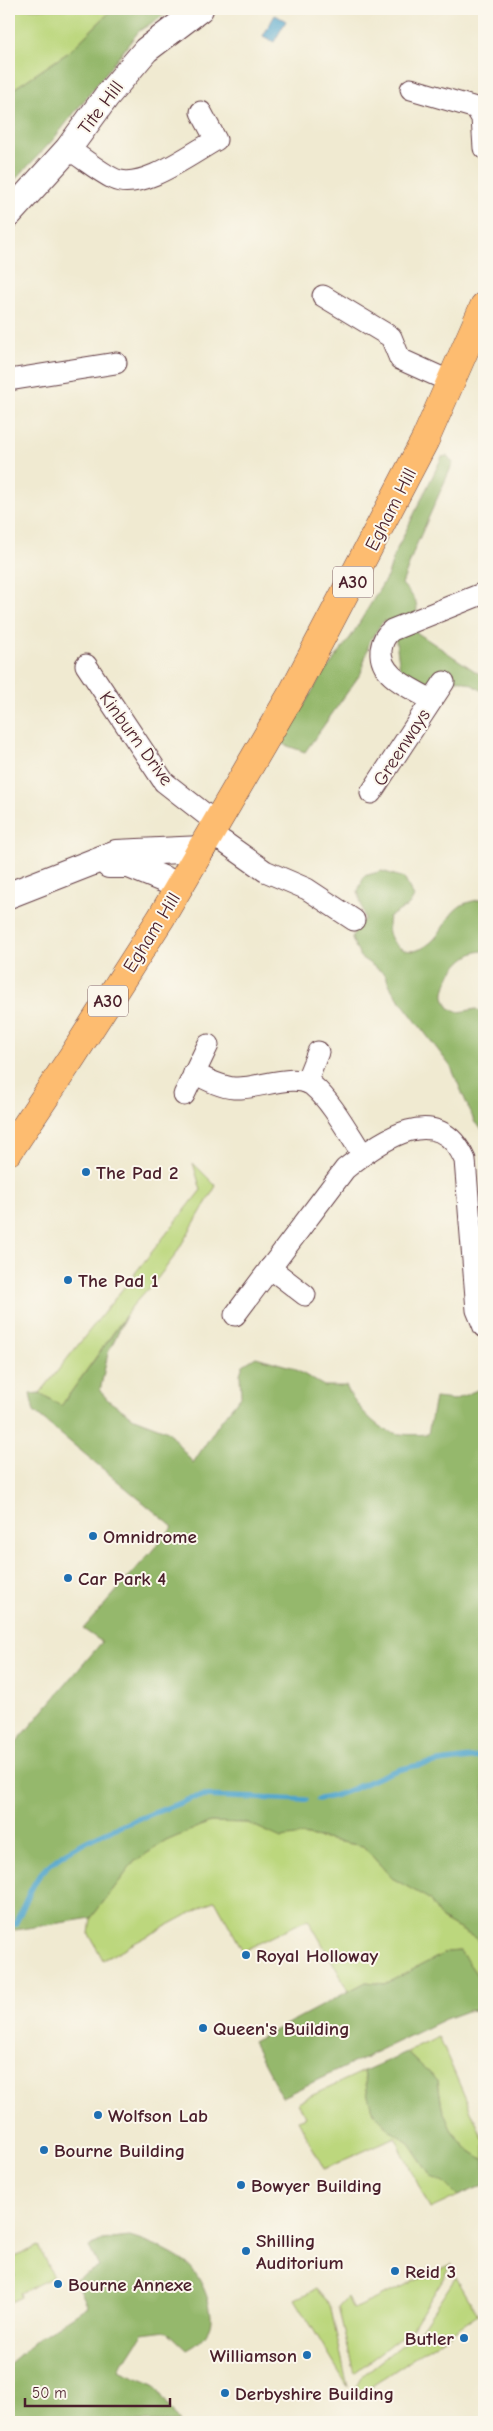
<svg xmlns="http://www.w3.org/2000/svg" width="493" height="2431" font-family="'Comic Neue',sans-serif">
	<rect width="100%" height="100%" fill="#fbf7ec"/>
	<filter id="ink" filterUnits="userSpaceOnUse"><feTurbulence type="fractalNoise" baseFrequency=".02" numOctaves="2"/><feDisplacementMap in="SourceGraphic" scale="10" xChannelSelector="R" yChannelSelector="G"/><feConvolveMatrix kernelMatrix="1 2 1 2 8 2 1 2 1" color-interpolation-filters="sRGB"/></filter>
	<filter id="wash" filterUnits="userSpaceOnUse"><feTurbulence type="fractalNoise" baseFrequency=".0096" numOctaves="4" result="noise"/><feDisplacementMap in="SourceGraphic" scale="20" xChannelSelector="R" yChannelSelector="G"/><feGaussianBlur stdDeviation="1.12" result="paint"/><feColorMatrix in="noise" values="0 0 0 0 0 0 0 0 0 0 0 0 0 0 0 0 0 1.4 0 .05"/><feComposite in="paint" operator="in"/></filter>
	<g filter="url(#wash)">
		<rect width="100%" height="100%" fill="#f0ead1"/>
		<g fill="#bcd77d" stroke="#837b54">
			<path d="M9,9H113L69,52L9,92Z"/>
			<path d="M193,1163L216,1186L174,1257L157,1279L133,1305L61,1406L40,1393L201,1190Z"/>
			<path d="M210,1822L248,1823L281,1837L303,1835L363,1846L392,1878L430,1899L442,1919L475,1938L484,1947V1985L460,1951L447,1952L385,1984L366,1982L349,1991L308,1919L243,1951L215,1900L103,1960L89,1934L91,1918L135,1861L166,1841Z"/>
			<path d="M439,2037L484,2141V2160L465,2147L450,2129L442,2108L438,2081L407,2052Z"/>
			<path d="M364,2071L368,2096L391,2131L409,2143L432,2177L446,2184L458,2196L430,2209L395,2137L324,2169L298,2120L305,2117L298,2102Z"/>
			<path d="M38,2246L53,2277L20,2293L21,2297L9,2303V2279L15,2276L9,2260Z"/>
			<path d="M452,2264L412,2329L354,2373L338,2307L347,2297L353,2309Z"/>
			<path d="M456,2277L478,2315L360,2394L354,2390L362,2376L421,2329Z"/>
			<path d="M316,2289L330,2305L348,2387L295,2299Z"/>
		</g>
		<g fill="#95b86c" stroke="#706c4c">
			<path d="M113,9H174L139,31L52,141L9,186V92L69,52Z"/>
			<path d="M447,456L453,463L415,548L402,584C420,604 419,603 413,630L484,677V692C458,675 449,678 421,685L400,669L396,641L384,620L370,640L361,673L305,752L282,744L317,683L352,635L388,575L395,553L442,457Z"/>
			<path d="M382,871L404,878L414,897L409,905L389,917C383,944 408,962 430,943C442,934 447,915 459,907C465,902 477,900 484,899V951C464,951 447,974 444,993C443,997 447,1004 449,1008L459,1012L476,1009L484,1014V1131L475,1123L451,1067L392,990L385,974L360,957L352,939L356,927L365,919L358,891L364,876Z"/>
			<path d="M126,1316L108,1353L100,1391L109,1401L134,1418L168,1431L193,1463L220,1422L241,1396L240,1374L243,1365L256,1357L291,1367L324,1386H346C353,1401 368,1419 382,1428C394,1436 415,1435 428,1434L435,1398L454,1400L484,1387V1947L475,1938L442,1919L429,1899L392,1878L363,1846L303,1835L281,1838L248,1823L210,1822L166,1841L135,1861L91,1918L9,1931V1751L102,1642L83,1629L173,1527L34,1412L30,1394L40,1393L61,1406Z"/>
			<path d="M460,1951L484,1985V2009L467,2011L445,2019L282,2097L253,2042L366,1982L385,1984L447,1952Z"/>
			<path d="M407,2052L438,2081L442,2108L451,2129L465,2147L484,2160V2185L458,2196L446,2184L432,2177L409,2143L391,2131L372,2110L368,2096L364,2071Z"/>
			<path d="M130,2237C149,2243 169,2251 186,2263C200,2273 217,2312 209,2329C204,2339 197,2345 187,2350L167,2331L143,2334L129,2356L121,2363L118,2370L154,2385L180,2422H9V2364L39,2338L88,2306L75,2280L99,2267L89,2247L102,2240Z"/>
		</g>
		<path fill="#4fa4cb" stroke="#4c627b" d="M275,15L286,21L274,42L263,36Z"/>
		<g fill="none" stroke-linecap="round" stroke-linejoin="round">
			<g stroke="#4fa4cb" stroke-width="5.5">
				<path d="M318,1799C345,1796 367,1781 392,1772C421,1762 454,1761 484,1756"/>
				<path d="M15,1924C23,1909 29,1890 39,1876C64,1841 151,1816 192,1798L203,1796L306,1800"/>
			</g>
		</g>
	</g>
	<g filter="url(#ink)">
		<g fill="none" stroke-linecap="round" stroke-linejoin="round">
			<defs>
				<g id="minor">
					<path d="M411,89L476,108L482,118L484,148"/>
					<path d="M68,149C83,158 98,171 114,179C141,192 192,153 216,140L201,112"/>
					<path d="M323,296L391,337L400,359L451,382"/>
					<path d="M9,380L116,363"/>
					<path d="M86,665L164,782L205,814L219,819"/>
					<path d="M431,700C412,688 379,677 381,650C382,641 385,635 392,630L484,593"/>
					<path d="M371,793L444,682"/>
					<path d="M209,836L224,842L265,871L307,889L354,920"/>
					<path d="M194,1073C206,1079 220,1087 234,1088C256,1090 296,1071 313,1086C332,1102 349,1134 363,1155"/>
					<path d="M306,1082L318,1052"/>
					<path d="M184,1095L208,1045"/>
					<path d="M270,1268L305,1295"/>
					<path d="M235,1315L345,1169C381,1140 438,1099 465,1160L477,1310L484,1327"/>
				</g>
				<g id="tertiary">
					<path d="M9,214L68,149L106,97L146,50L200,9"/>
					<path d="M109,865H129L180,886"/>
					<path d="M9,895L116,853L202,849"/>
				</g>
				<path id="primary" d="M9,1151L72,1057L161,918L294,690L425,440L484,306"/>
			</defs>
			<use href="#minor" stroke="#633d44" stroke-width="23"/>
			<use href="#tertiary" stroke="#633d44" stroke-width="28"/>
			<use href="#primary" stroke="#633d44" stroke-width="29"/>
			<use href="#minor" stroke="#fff" stroke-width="21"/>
			<use href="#tertiary" stroke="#fff" stroke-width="26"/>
			<use href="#primary" stroke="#fdbc70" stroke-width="28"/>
		</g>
	</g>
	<g fill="#1f6fb2" stroke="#fbf7ec" stroke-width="2">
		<circle cx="86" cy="1172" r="5"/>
		<circle cx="68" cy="1280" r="5"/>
		<circle cx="93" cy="1536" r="5"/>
		<circle cx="68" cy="1578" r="5"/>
		<circle cx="246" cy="1955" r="5"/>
		<circle cx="203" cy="2028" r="5"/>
		<circle cx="98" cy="2115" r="5"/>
		<circle cx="44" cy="2150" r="5"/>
		<circle cx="241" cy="2185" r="5"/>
		<circle cx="246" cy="2251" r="5"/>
		<circle cx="395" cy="2271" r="5"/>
		<circle cx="58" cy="2284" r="5"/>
		<circle cx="464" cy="2338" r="5"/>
		<circle cx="307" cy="2355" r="5"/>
		<circle cx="225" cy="2393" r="5"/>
	</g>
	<g text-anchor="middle" stroke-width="4" stroke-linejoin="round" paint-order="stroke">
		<g fill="#fbf7ec" stroke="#7f6065" stroke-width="1">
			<rect x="333" y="566.5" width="40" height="31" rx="4"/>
			<rect x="88" y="985.5" width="40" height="31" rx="4"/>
		</g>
		<g font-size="18" font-weight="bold" fill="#4a1f2b">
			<text x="353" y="588">A30</text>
			<text x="108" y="1007">A30</text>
		</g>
		<g font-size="19" fill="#4a1f2b" stroke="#fbf7ec">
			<text transform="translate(100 107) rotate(-53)" y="7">Tite Hill</text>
			<text transform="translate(390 509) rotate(-63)" y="7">Egham Hill</text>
			<text transform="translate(137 738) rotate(54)" y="7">Kinburn Drive</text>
			<text transform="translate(401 747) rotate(-57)" y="7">Greenways</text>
			<text transform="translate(151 932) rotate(-58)" y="7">Egham Hill</text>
		</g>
		<g font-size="19" font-weight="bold" fill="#4a1f2b" stroke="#fbf7ec" text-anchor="start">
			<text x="96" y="1179">The Pad 2</text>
			<text x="78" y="1287">The Pad 1</text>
			<text x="103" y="1543">Omnidrome</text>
			<text x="78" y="1585">Car Park 4</text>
			<text x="256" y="1962">Royal Holloway</text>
			<text x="213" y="2035">Queen's Building</text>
			<text x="108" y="2122">Wolfson Lab</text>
			<text x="54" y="2157">Bourne Building</text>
			<text x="251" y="2192">Bowyer Building</text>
			<text x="256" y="2247">Shilling<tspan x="256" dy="22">Auditorium</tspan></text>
			<text x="405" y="2278">Reid 3</text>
			<text x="68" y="2291">Bourne Annexe</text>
			<text x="454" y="2345" text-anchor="end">Butler</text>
			<text x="297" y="2362" text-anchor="end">Williamson</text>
			<text x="235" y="2400">Derbyshire Building</text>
		</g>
	</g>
	<rect width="493" height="2431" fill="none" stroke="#fbf7ec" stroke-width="30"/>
	<path d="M25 2398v8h145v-8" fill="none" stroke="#4a1f2b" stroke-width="2.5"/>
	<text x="32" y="2398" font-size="15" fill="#4a1f2b" stroke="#fbf7ec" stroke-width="4" paint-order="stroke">50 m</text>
</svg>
